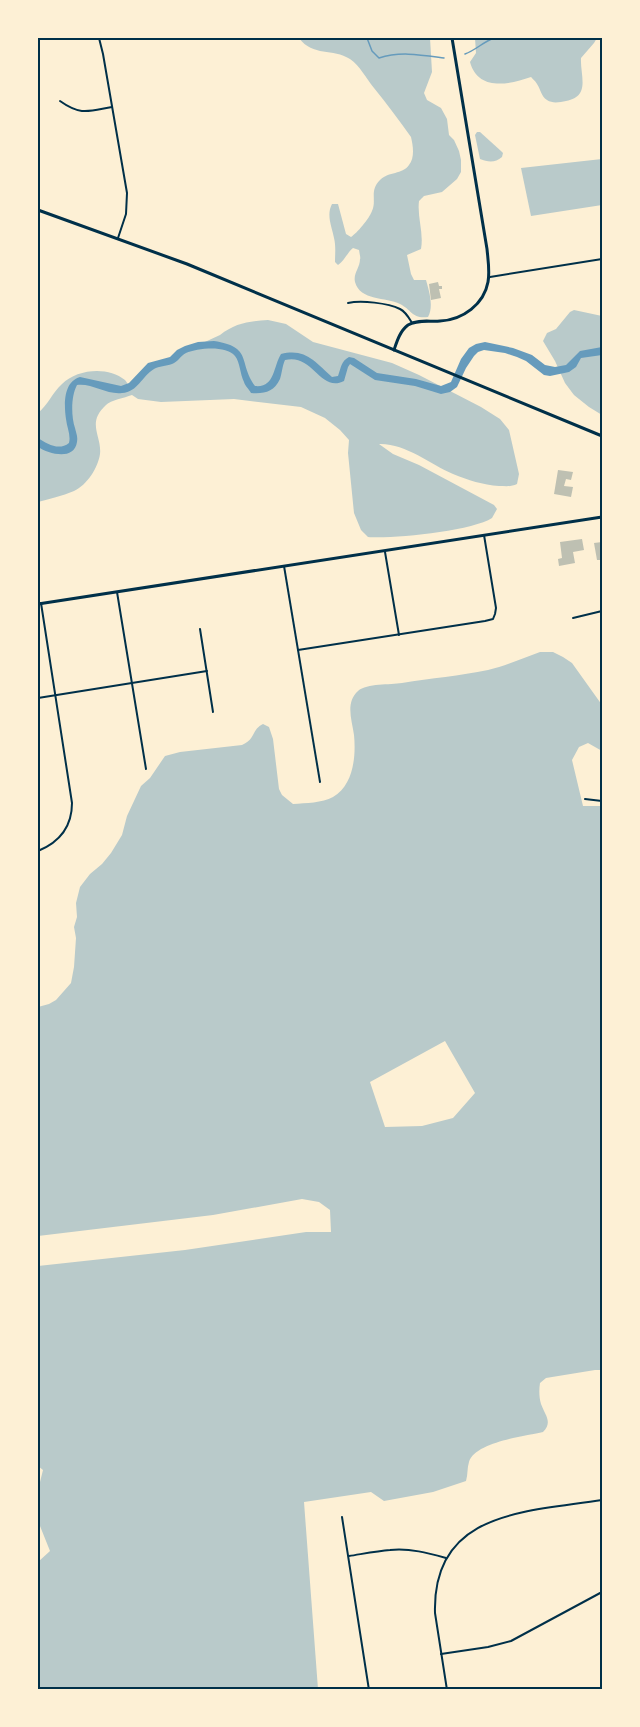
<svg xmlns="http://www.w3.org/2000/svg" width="640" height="1727" font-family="Barlow,sans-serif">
	<rect width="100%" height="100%" fill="#fdf0d5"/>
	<g fill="#b9caca" fill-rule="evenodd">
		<path d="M299,38H430L432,72L424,93L427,100L441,108L447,119L449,135L454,140L459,151L461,160V172L457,179L442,192L424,196L419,201C417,217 424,233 421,249L407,255L411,274L414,280H426C429,291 434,306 428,317C412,319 412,310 400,304C386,297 360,301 355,282C353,273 360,268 360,259C361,259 359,251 359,250L353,248C347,253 345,260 338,265L335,262C335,254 336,246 334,238C332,227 326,215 332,204H338L346,234L351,237C357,233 369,219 372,211C377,200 369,191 380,180C389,171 402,175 409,165C415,157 413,146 411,137C399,120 387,104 374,88C366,78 360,66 350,59C333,48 313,57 299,38Z"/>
		<path d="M475,38H597L594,43L581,58C580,76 591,96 566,101C560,102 553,104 547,100C541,96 541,90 537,84C537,83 532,78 531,77C508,85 478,91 470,62L476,53Z"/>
		<path d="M477,132H480L501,151L503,153L502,157C495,163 488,162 480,159L475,135Z"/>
		<path d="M602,159V205L531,216L521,168Z"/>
		<path d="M574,310L602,316V415L589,407L574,395L565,383L555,361L543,341L547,333L556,329L570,312Z"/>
		<path d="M268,320L286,324L313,342L392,363L419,375L481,407L500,419L509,430L519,474L517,484C511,487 506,486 499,486C483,485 468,480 453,474C430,464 405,443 379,444L393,454L419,465L494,505L497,509L492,518C472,531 393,539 368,537L361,530L354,513L348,453L349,440L340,430L325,418L301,407L234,399L161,402L138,399L132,395C124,398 111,400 106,405C86,423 102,436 100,454C98,468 87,485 74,491C62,496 49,499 38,502V413C48,405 52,393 62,384C77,369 108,366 125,380C127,382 128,385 130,388L155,365L220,335C235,323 249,321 268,320Z"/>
		<path d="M540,652H553L563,657L572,663L602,705V751L588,743L579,747L572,760L583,806H602V1370H595L546,1378L540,1383C539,1390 539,1397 541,1404C545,1415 553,1422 543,1432C525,1436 475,1442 469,1462C467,1468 468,1474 466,1481L433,1492L384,1501L371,1492L304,1502L318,1689H38V1562L50,1551L38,1521V1490L43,1470L38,1466V1266L185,1250L306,1232H331L330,1210L319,1202L302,1199L213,1215L38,1236V1007L49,1004L56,1000L71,983L74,967L76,938L74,927L77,917L76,903L80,887L90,874L102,864L111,853L122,835L127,816L141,786L150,778L165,756L180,752L242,745C256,739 251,730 263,724L269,727L273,739L279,789L282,795L293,804C306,803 322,803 333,797C354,785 356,755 354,735C352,720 345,703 358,691C367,683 390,685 402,683C431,678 460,676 488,670C506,666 523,658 540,652ZM445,1041L475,1093L453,1118L422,1126L385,1127L370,1082Z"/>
	</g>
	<path fill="#669bbc" d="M214,341C253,347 238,362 255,386C275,388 273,367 281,354C306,348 315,362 332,377L338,376C341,368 341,361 349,357L354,358L377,373L416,379L441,386L451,382L461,359L469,348L476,344L485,342L513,348L532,355L545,365L555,367L566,365L580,351L602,347V355L581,358L576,367L569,372L550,376L544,375L526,361L517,357L505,353L484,350L478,352L474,356L466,368L457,387L450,392L441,394L415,386L375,380L350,364L348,367L344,381C320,393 313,353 285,360C282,367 282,373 280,379C274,392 264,394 251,393C249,389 245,386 244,382C240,374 240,362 235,356C226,345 198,348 186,353C180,356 178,362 172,364C166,366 159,366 154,369C142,376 138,392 122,393C107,395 92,383 77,385C71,396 71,416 75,428C76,433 78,436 77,442C74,461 49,454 38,447V438C47,444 59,451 69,443C71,435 67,428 66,419C64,405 63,382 80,377L121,386L129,383L148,363L170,357L177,350L185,346L198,342Z"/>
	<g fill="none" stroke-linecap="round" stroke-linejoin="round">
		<g stroke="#669bbc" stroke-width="1.5">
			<path d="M367,38L372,51L379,58C400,51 422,55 444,58"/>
			<path d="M465,54C476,50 483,42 494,38"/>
		</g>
	</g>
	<g fill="#bec0b2">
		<path d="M438,282L439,286H442V289H439L441,298L431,300L429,284Z"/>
		<path d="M558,470L573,472L571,480L566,479L564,486L573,487L571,497L554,494Z"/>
		<path d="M582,539L584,550L573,552L575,563L559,566L558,559L562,558L560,542Z"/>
		<path d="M602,542V560H597L594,543Z"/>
	</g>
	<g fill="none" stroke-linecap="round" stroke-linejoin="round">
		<g stroke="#003049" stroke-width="2">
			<path d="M99,38L103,54L127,193L126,214L118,238"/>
			<path d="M60,101C81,116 89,111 112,107"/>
			<path d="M490,277L602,259"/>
			<path d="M348,303C361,300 388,303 400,309C406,312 409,318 412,323"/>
			<path d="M385,552L399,635"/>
			<path d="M284,566L320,782"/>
			<path d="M117,592L146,769"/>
			<path d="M573,618L602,611"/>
			<path d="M200,629L213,712"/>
			<path d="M298,650L485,621L493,619L495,614L496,608L484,535"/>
			<path d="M38,698L207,671"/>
			<path d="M585,799L602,801"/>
			<path d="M38,851C60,842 72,827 72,803L41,603"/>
			<path d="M342,1517L369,1690"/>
			<path d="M349,1556C362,1554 377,1551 390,1550C410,1548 428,1553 446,1558"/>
			<path d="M441,1654L488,1647L511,1641L602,1592"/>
			<path d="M447,1690L435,1613C432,1510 528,1512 602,1500"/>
		</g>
		<g stroke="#003049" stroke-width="3">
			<path d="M394,350C397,341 400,331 408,325C418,319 430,322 440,321C463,320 484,304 488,282C490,271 488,260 487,249L452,38"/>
			<path d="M38,604L602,517"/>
		</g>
		<path stroke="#003049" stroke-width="3" d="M38,210L187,264L602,436"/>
	</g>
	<rect width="640" height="1727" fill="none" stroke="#fdf0d5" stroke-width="78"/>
	<rect x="39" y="39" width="562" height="1649" fill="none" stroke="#003049" stroke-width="2"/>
</svg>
